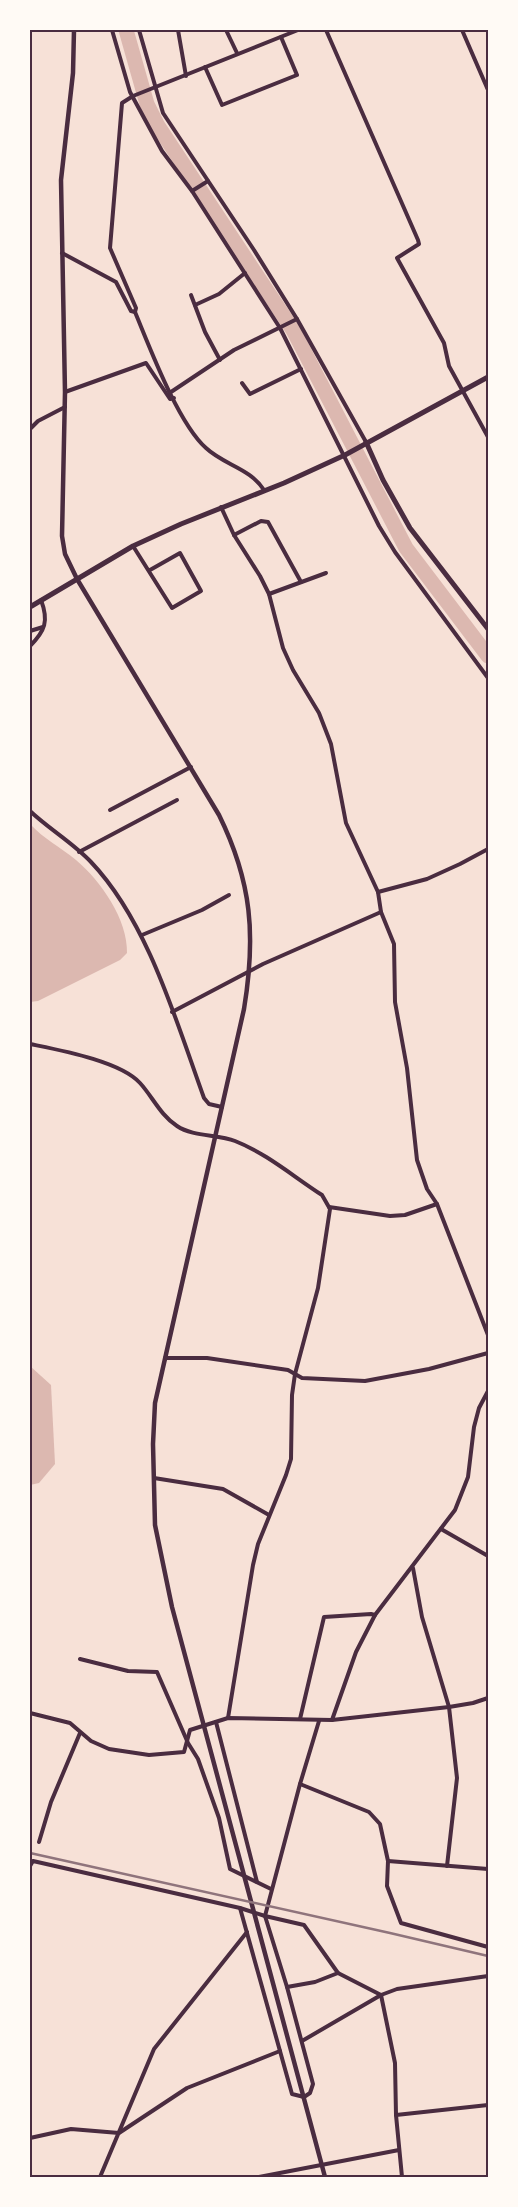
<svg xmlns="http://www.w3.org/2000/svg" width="518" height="2207" font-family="Jost,sans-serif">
	<rect width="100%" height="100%" fill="#f7e1d7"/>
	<g fill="#dcb8b0">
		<path d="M30,824C44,839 60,847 76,860C101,881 128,920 127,953L120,960L38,1001L30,1002Z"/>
		<path d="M30,1366L51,1385L55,1464L39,1483L30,1485Z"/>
	</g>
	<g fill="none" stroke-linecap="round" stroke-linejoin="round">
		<path stroke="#dcb8b0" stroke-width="15" d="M126,30L147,104L158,126L293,330L406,548L488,656"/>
		<g stroke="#4a2c40" stroke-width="4">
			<path d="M112,30L130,92L162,151L192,191L280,328L379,526L395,552L488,678"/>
			<path d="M139,30L163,113L254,250L297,319L366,442"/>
			<path d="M178,30L186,76"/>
			<path d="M226,30L237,53"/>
			<path d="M326,30L418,240L419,244L397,258L444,343L449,366L488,437"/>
			<path d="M462,30L488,90"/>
			<path d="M205,67L222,105L297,75L281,37"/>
			<path d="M192,191L208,181"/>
			<path d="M62,253L116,282L131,311L135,312"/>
			<path d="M191,295L205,332L220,360"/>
			<path d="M195,305L219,294L245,273"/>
			<path d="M242,383L250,394L301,369"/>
			<path d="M65,392L146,363L170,399L174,398"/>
			<path d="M171,392L234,350L297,319"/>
			<path d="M30,429L38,421L65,407"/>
			<path d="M264,490C250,468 224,465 206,448C178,423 150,348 135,312L136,308L110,248L122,103L133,96L298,30"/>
			<path d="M221,507L234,535L260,576L269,594L283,648L293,670L319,713L331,744L346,823L378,892L381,912L394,944L395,1002L407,1068L417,1160L427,1189L437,1204L488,1335"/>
			<path d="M234,535L261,521L268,522L301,582"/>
			<path d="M133,546L172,608L201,591L180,553L150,570"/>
			<path d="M269,594L326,573"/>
			<path d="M30,631L43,627"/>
			<path d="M30,646C45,631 49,621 41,600"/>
			<path d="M110,810L191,767"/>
			<path d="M30,811C49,829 73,843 91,862C148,922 176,1021 204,1098L209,1104L222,1107"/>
			<path d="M79,852L177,800"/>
			<path d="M378,892L427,879L460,864L488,849"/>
			<path d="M142,935L202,910L229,895"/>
			<path d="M172,1012L263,964L381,912"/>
			<path d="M30,1044C59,1050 120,1061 140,1083C152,1096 161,1116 177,1126C193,1137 218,1134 235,1141C266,1153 294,1177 322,1195L330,1209L318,1288L295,1374L292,1395L291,1459L286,1475L258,1544L253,1565L228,1718"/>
			<path d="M329,1207L390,1216L405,1215L437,1204"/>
			<path d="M165,1358H207L288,1370L302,1378L365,1381L429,1369L488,1353"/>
			<path d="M154,1478L223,1489L269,1515"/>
			<path d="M441,1529L488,1556"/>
			<path d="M413,1568L422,1617L449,1707L457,1778L447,1866"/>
			<path d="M80,1659L128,1671L157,1672L188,1743L198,1759L219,1818L230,1869L271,1889"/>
			<path d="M30,1713L70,1723L91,1741L109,1749L149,1755L184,1752L190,1730L228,1718L332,1720L449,1707L473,1703L488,1698"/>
			<path d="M300,1719L324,1617L371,1614L375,1615"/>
			<path d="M332,1720L356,1652L375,1615L455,1510L468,1477L474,1427L479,1408L488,1391"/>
			<path d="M216,1722L257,1882"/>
			<path d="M300,1784L369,1812L380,1824L388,1861L387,1886L401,1923L488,1947"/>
			<path d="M39,1842L51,1802L80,1733"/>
			<path d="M388,1861L488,1869"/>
			<path d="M30,1866L33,1861L240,1908L265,1916L304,1925L338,1973L381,1995"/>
			<path d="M240,1908L292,2094L304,2097L310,2093L313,2084L287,1987L265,1916L300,1784L319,1721"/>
			<path d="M287,1987L315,1982L338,1973"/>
			<path d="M381,1995L395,2063L396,2115L402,2177"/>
			<path d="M302,2041L381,1995L397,1989L488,1976"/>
			<path d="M396,2115L488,2105"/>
			<path d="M30,2138L71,2129L119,2133L187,2088L280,2051"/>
			<path d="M100,2177L154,2049L247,1932"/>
			<path d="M259,2177L399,2150"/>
		</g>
		<path stroke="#4a2c40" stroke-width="4.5" d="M74,30L73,73L61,180L65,392L62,536L65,554L77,579L219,815C252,882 256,936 244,1009L155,1403L153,1444L155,1525L172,1607L325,2177"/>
		<g stroke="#4a2c40" stroke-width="5">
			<path d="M366,442L383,480L410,528L488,629"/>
			<path d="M30,607L133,546L181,524L284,483L345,455L488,377"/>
		</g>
		<path stroke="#8f747c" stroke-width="2.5" d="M30,1853L390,1933L488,1956"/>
	</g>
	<rect width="518" height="2207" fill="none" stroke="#fffaf5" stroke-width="62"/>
	<rect x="31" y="31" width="456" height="2145" fill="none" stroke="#4a2c40" stroke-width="2"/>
</svg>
